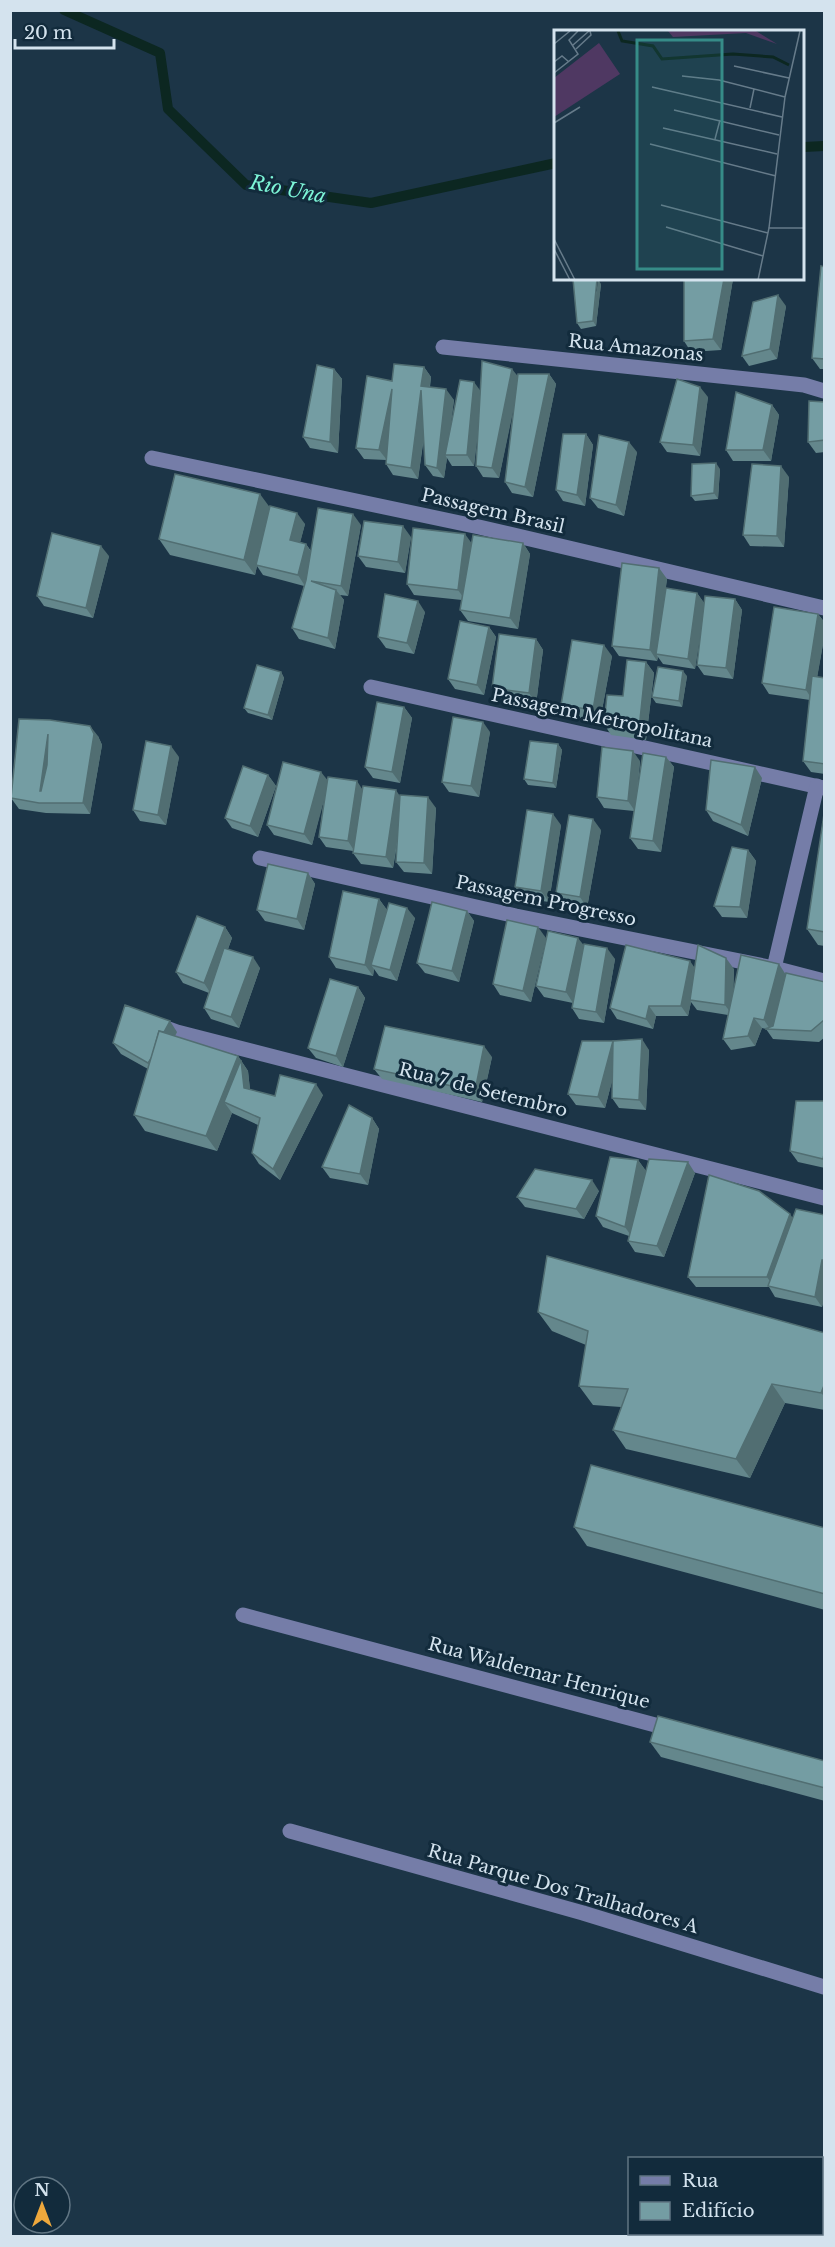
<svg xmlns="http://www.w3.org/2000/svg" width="835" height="2247" font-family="'Libre Baskerville',serif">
	<rect width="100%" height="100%" fill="#1c3547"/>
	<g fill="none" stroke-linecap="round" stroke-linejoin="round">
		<g stroke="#0c2721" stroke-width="10">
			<path d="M64,10L160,53L168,109L246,185L371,203L556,163"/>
			<path d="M804,147L824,146"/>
		</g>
		<g stroke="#757da8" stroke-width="15">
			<path d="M443,347L804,385L824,391"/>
			<path d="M152,458L479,527L824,608"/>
			<path d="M371,687L824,788"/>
			<path d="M260,858L516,916L774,968L824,981"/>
			<path d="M774,968L817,786"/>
			<path d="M158,1025L177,1032L824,1198"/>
			<path d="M243,1615L674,1730"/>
			<path d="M290,1831L583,1913L824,1987"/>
		</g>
	</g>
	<g fill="#64878c">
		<path d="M825,267V369H820L812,358Z"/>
		<path d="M684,279H733L721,350L691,352L684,341Z"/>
		<path d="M601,284L596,326L581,329L577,323Z"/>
		<path d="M786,306L777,359L749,366L742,356Z"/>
		<path d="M424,367L431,377L430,387L454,400L450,429L480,391L518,377L549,374L556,384L533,497L512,493L505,482L514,405L499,478L483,477L476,466L478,430L474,466H452L447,458L444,478L433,476L425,465L424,437L418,479L393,475L386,464V460L364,459L356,448L392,381Z"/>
		<path d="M334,369L342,379L338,453L310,448L303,437Z"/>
		<path d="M708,397L700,456L667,452L660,442Z"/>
		<path d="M825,402V452L816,453L808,442Z"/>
		<path d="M772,405L779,415L771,461H733L726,450Z"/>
		<path d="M586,434L593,445L585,506L563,501L556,490Z"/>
		<path d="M637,452L624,516L598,508L590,498Z"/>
		<path d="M720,469L718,499L695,501L691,496Z"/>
		<path d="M789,477L784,547L750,546L743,535Z"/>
		<path d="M270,508L305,524L300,542L306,544L311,551L361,525L348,596L340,595L344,600L335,649L299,639L292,628L304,586L263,575L257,566L255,575L170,555L159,539Z"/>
		<path d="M411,537L405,573L366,567L358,556Z"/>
		<path d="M472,543H523L530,554L518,629L468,621L460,610L462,600L414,595L407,584Z"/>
		<path d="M109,556L93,618L44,606L37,596Z"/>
		<path d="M659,568L667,579L665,592L697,593L704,603L735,599L742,610L733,679L704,675L697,665L701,628L695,669L663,664L658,657L657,661L619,656L612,646Z"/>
		<path d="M425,612L414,654L386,648L378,637Z"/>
		<path d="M818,614L825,623V633L817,677L825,678V774L811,772L803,761L810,700L769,694L762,683Z"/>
		<path d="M489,627L496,637L484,695L455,689L448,679Z"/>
		<path d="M536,639L543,650L536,704L500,699L492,688Z"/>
		<path d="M612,656L600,721L569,716L561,705Z"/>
		<path d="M646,662L654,673L646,740L611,735L604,724Z"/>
		<path d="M281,672L284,678L272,720L248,713L244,708Z"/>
		<path d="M687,676L682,707L656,703L652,697Z"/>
		<path d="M404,707L412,718L400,783L373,778L365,767Z"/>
		<path d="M490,732L479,797L449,792L442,782Z"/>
		<path d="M98,736L102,745L90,814L46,813L19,809L11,798Z"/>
		<path d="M558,744L562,750L556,788L528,785L524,779Z"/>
		<path d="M179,757L166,825L140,821L133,810Z"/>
		<path d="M666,757L674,767L661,852L638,849L630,838L634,811L604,808L597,797L640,761L638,784Z"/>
		<path d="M268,775L276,786L258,837L232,828L225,818Z"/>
		<path d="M762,778L748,836L713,821L706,810Z"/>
		<path d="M327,780L362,789L400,796L436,808L432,874L404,872L396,862L398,839L393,868L361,864L353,853V851L326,847L319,837L324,798L312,845L274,835L267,825Z"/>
		<path d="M825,807V946L818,945L807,929Z"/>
		<path d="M561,825L549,902L522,898L515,887Z"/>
		<path d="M601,830L587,908L563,904L556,893Z"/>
		<path d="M748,850L756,861L747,918L722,917L714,906Z"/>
		<path d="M308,873L315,884L304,930L265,921L257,910Z"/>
		<path d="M379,899L387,910L415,918L397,981L379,976L374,969L373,976L336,968L329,957Z"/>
		<path d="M467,911L474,921L459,982L425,973L417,963Z"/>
		<path d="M225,927L232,938L228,949L260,968L239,1028L211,1019L204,1008L209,993L183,983L176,972Z"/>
		<path d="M546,938L531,1002L500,995L493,984Z"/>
		<path d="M583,945L615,959L604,1023L579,1019L572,1008L573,1003L544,997L536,986Z"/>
		<path d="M695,968L734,969L733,990L785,973L825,982V1037L819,1042L773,1039L766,1029L762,1028L755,1046L731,1050L723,1039L728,1015L697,1010L691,1002L688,1016H656L653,1029L617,1019L610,1008Z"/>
		<path d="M358,987L365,998L343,1067L316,1058L308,1048Z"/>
		<path d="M177,1032L175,1036L238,1056L248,1071L250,1090L275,1096L323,1095L280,1180L259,1164L252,1153L258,1125L232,1113L217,1151L145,1131L134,1115L148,1069L121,1054L113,1043Z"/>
		<path d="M613,1041L649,1050L646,1110L619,1108L612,1098V1081L605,1108L576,1105L568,1094Z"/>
		<path d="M492,1057L482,1102L382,1079L374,1069Z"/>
		<path d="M825,1101V1168L798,1162L790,1151Z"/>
		<path d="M372,1118L379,1129L368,1185L330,1178L322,1167Z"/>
		<path d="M638,1160L646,1171L695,1173L664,1257L635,1252L628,1241L629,1236L603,1227L596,1216Z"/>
		<path d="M599,1191L584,1219L525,1207L517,1197Z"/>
		<path d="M825,1215V1295L822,1307L775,1297L769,1287H696L688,1277L793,1218Z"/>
		<path d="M538,1312L825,1333V1410L785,1403L750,1478L626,1449L613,1430L621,1407L593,1405L579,1386L586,1345L552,1331Z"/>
		<path d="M574,1527L825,1528V1610L587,1546Z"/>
		<path d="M650,1742L825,1761V1801L661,1757Z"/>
	</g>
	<g fill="#516e72">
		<path d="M598,279L601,284L596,326L593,321Z"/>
		<path d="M724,279H733L721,350L713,339Z"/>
		<path d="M778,295L786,306L777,359L770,349Z"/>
		<path d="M424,367L431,377L428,397L421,386Z"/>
		<path d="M334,369L342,379L338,453L330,442Z"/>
		<path d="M512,369L520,379L499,478L492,468Z"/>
		<path d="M549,374L556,384L533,497L525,487Z"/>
		<path d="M474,382L482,393L474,466L467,455Z"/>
		<path d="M700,387L708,397L700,456L693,445Z"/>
		<path d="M392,389L387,460L379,450Z"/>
		<path d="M446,389L454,400L447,455H445L447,458L444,478L437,468Z"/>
		<path d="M421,390L429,400L418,479L411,468Z"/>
		<path d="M772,405L779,415L771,461L763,450Z"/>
		<path d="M586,434L593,445L585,506L577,495Z"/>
		<path d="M629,442L637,452L624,516L616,505Z"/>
		<path d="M716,463L720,469L718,499L714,493Z"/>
		<path d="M781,466L789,477L784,547L777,536Z"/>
		<path d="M260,494L271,509L256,565L257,566L255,575L244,560Z"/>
		<path d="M297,513L305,524L298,551L290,540Z"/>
		<path d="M353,514L361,525L348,596L341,586Z"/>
		<path d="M403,526L411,537L405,573L398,562Z"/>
		<path d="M465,534L473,545L466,601L458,590Z"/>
		<path d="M523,543L530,554L518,629L510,618Z"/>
		<path d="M306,544L313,555L305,586L298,575Z"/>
		<path d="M101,546L109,556L93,618L86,608Z"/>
		<path d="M659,568L667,579L658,654H656L658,657L657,661L650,650Z"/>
		<path d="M336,590L344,600L335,649L328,638Z"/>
		<path d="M697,593L705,604L695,669L688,659Z"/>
		<path d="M735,599L742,610L733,679L726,668Z"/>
		<path d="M418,601L425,612L414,654L407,643Z"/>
		<path d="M818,614L825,623V633L813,701L806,690Z"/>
		<path d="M489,627L496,637L484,695L477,685Z"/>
		<path d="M536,639L543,650L536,704L529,693Z"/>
		<path d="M604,645L612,656L600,721L593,710Z"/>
		<path d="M646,662L654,673L646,740L639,729Z"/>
		<path d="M683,671L687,676L682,707L679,701Z"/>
		<path d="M281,672L284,678L272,720L268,715Z"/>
		<path d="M404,707L412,718L400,783L392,772Z"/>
		<path d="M483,722L490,732L479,797L471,786Z"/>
		<path d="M90,726L98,736L102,745L90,814L83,803Z"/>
		<path d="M48,734V802L40,791Z"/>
		<path d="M558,744L562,750L556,788L553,783Z"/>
		<path d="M171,746L179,757L166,825L158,815Z"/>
		<path d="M633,751L640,761L635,811L628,801Z"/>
		<path d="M666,757L674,767L661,852L653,841Z"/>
		<path d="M755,767L762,778L748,836L741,825Z"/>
		<path d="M321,772L329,782L312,845L304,834Z"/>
		<path d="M268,775L276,786L258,837L250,826Z"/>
		<path d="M357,781L364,792L355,852L348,841Z"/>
		<path d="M396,790L403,801L393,868L386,857Z"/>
		<path d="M428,797L436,808L432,874L424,863Z"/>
		<path d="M553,814L561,825L549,902L541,891Z"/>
		<path d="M593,819L601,830L587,908L580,897Z"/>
		<path d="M748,850L756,861L747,918L740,907Z"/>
		<path d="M308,873L315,884L304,930L297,919Z"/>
		<path d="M379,899L387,910L371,965L374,969L373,976L365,965Z"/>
		<path d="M407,908L415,918L397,981L390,970Z"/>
		<path d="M467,911L474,921L459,982L452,971Z"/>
		<path d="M225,927L232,938L211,994L204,983Z"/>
		<path d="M538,927L546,938L531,1002L523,991Z"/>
		<path d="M578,938L586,948L573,1003L566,992Z"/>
		<path d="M607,948L615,959L604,1023L596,1012Z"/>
		<path d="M253,957L260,968L239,1028L231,1017Z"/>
		<path d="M726,958L734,969L733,1016L725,1005Z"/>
		<path d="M690,961L697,971L690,1000L691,1002L688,1016L681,1006Z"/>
		<path d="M779,964L786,975L772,1029H770L764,1020Z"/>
		<path d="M358,987L365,998L343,1067L336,1056Z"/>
		<path d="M649,1006L656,1016L653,1029L646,1019Z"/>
		<path d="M754,1018L762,1028L755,1046L748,1036Z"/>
		<path d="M170,1021L177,1032L156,1074L148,1063Z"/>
		<path d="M642,1039L649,1050L646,1110L639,1100Z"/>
		<path d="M613,1041L620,1051L605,1108L598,1097Z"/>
		<path d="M484,1046L492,1057L482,1102L475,1091Z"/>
		<path d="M238,1056L248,1071L251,1099L224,1102L232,1113L217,1151L206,1136Z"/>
		<path d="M316,1084L323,1095L280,1180L273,1169Z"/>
		<path d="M372,1118L379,1129L368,1185L360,1174Z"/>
		<path d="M638,1160L646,1171L632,1237L625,1227Z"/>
		<path d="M688,1162L695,1173L664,1257L657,1246Z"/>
		<path d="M592,1180L599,1191L584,1219L576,1209Z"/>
		<path d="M790,1214L797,1224L774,1287L767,1277Z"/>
		<path d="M822,1260L825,1264V1295L822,1307L815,1297Z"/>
		<path d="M825,1383V1397L821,1393Z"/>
		<path d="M772,1384L785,1403L750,1478L736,1459Z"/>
	</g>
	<g fill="#749da3" stroke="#516e72" stroke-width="1.5" fill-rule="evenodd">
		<path d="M821,266L825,267V359L812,358Z"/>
		<path d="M573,279H597L593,321L577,323Z"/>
		<path d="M684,279H724L713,339L684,341Z"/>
		<path d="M778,295L770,349L742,356L753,302Z"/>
		<path d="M482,361L512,369L492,468L476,466Z"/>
		<path d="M394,364L424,367L421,386L446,389L437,468L425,465L421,390L411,468L386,464L392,389L379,450L356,448L367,376L392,381Z"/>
		<path d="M317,365L334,369L330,442L303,437Z"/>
		<path d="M518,374H549L525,487L505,482Z"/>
		<path d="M677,379L700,387L693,445L660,442Z"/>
		<path d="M460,380L474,382L467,455H445Z"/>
		<path d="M736,392L772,405L763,450H726Z"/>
		<path d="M809,401L825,402V440L808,442Z"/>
		<path d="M563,434H586L577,495L556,490Z"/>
		<path d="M599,435L629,442L616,505L590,498Z"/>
		<path d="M716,463L714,493L691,496L692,464Z"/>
		<path d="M752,464L781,466L777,536L743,535Z"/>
		<path d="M175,474L260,494L244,560L159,539Z"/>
		<path d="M270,506L297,513L290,540L306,544L298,575L256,565Z"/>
		<path d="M318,508L353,514L341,586L311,581L336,590L328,638L292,628L306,580Z"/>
		<path d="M364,521L403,526L398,562L358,556Z"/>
		<path d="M413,528L465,534L458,590L407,584Z"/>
		<path d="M52,533L101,546L86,608L37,596Z"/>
		<path d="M473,535L523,543L510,618L460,610Z"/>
		<path d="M622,563L659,568L650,650L612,646Z"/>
		<path d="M666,588L697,593L688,659L656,654Z"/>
		<path d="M385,594L418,601L407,643L378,637Z"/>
		<path d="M705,596L735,599L726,668L697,665Z"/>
		<path d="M774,607L818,614L806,690L762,683Z"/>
		<path d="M460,621L489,627L477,685L448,679Z"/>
		<path d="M499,634L536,639L529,693L492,688Z"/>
		<path d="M572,640L604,645L593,710L561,705Z"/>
		<path d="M627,660L646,662L639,729L604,724L607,695L623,696Z"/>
		<path d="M257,665L281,672L268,715L244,708Z"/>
		<path d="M658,667L683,671L679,701L652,697Z"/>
		<path d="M812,676L825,678V764L803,761Z"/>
		<path d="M377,702L404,707L392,772L365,767Z"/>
		<path d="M453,717L483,722L471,786L442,782Z"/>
		<path d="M19,719L50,720L90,726L94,734L83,803H39L11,798ZM48,734L47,765L41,791H40Z"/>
		<path d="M146,741L171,746L158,815L133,810Z"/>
		<path d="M530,741L558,744L553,783L524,779Z"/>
		<path d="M602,747L633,751L628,801L597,797Z"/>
		<path d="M643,753L666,757L653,841L630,838Z"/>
		<path d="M711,760L755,767L741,825L706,810Z"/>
		<path d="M283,762L321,772L304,834L267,825Z"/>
		<path d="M243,766L268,775L250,826L225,818Z"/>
		<path d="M328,777L357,781L348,841L319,837Z"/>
		<path d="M363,786L396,790L386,857L353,853Z"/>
		<path d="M400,795L428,797L424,863L396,862Z"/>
		<path d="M825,807V932L807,929Z"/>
		<path d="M527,810L553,814L541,891L515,887Z"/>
		<path d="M569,815L593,819L580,897L556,893Z"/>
		<path d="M732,847L748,850L740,907L714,906Z"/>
		<path d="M268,864L308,873L297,919L257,910Z"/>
		<path d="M343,891L379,899L365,965L329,957Z"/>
		<path d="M432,902L467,911L452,971L417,963Z"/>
		<path d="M389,903L407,908L390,970L371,965Z"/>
		<path d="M197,916L225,927L204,983L176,972Z"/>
		<path d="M507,920L538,927L523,991L493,984Z"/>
		<path d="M548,931L578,938L566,992L536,986Z"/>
		<path d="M584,944L607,948L596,1012L572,1008Z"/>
		<path d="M626,945L690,961L681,1006H649L646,1019L610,1008Z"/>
		<path d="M698,945L726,958L725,1005L690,1000Z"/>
		<path d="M224,948L253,957L231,1017L204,1008Z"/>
		<path d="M741,955L779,964L764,1020L754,1018L748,1036L723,1039Z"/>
		<path d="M786,973L825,982L824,1020L811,1031L765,1029L773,1026Z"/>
		<path d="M330,979L358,987L336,1056L308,1048Z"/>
		<path d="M125,1005L170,1021L164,1032L159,1031L152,1057L148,1063L113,1043Z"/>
		<path d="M385,1026L484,1046L475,1091L374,1069Z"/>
		<path d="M159,1031L238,1056L206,1136L134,1115Z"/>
		<path d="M642,1039L639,1100L612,1098L613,1041Z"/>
		<path d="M582,1041H613L598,1097L568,1094Z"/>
		<path d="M241,1060L244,1088L275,1096L280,1075L316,1084L273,1169L252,1153L260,1118L224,1102Z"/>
		<path d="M796,1101H825V1150L823,1159L790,1151Z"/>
		<path d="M349,1105L372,1118L360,1174L322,1167Z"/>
		<path d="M610,1157L638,1160L625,1227L596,1216Z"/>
		<path d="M649,1159L688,1162L657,1246L628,1241Z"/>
		<path d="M535,1169L592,1180L576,1209L517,1197Z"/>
		<path d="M709,1175L759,1191L790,1214L767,1277H688Z"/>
		<path d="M796,1209L825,1215V1260H822L815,1297L768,1286Z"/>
		<path d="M547,1256L825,1333V1383L821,1393L772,1384L736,1459L613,1430L628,1389L579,1386L588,1331L538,1312Z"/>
		<path d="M591,1465L825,1528V1594L574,1527Z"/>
		<path d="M658,1716L825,1761V1788L650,1742Z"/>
	</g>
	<g text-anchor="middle" stroke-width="6" stroke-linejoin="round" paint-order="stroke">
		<g font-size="18" fill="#d4e3ee" stroke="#122b3c">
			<text transform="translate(636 348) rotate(6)" y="6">Rua Amazonas</text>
			<text transform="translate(493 511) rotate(13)" y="6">Passagem Brasil</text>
			<text transform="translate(602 718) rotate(12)" y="6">Passagem Metropolitana</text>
			<text transform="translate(546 901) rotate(12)" y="6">Passagem Progresso</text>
			<text transform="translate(483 1090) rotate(14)" y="6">Rua 7 de Setembro</text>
			<text transform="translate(539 1673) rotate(15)" y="6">Rua Waldemar Henrique</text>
			<text transform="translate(563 1889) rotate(16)" y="6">Rua Parque Dos Tralhadores A</text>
		</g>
		<g font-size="20" font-style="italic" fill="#7df5d7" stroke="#122b3c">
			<text transform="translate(288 189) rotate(11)" y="7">Rio Una</text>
		</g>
	</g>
	<g transform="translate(554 30)">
		<rect width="250" height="250" fill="#1c3547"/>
		<path d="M114,1H202L223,14L192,3L119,7ZM45,13L66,44L0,87V48Z" fill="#4f3862"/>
		<path fill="none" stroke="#0c2721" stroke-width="3" d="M64,1L68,11L99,16L108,29L179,24L219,27L235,35"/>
		<path fill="none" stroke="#667b8a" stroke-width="1.5" d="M0,14L16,1M19,15L35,1M22,19L37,5L36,1M0,32L8,26L15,32M180,36L235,48M0,43L24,24L15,10L24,1M128,46L165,50L231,67M98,57L228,87M196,78L200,59M120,80L225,105M0,93L26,77M109,98L223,124M161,109L166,90M96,114L222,146M107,175L214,203M112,197L209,226M215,198H250M0,209L21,250M0,219L16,250M204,250L215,198L231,67L246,1"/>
		<path fill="#368c88" fill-opacity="0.15" stroke="#368c88" stroke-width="3" d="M83,10H168V239H83Z"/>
		<rect width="250" height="250" fill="none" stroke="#d4e3ee" stroke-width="3"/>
	</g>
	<rect width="835" height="2247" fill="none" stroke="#d4e3ee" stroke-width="24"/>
	<rect x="628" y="2157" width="195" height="78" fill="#122b3c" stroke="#607583" stroke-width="1.5"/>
	<rect x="640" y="2176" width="30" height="9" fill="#757da8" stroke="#607583" stroke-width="1.5"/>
	<text x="682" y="2187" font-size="18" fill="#d4e3ee">Rua</text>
	<rect x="640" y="2202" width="30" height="18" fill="#749da3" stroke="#607583" stroke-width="1.5"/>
	<text x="682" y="2217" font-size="18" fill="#d4e3ee">Edifício</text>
	<g transform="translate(42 2205)"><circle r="28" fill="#122b3c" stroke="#607583" stroke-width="1.5"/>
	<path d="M0-4.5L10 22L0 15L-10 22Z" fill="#eea83c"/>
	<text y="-9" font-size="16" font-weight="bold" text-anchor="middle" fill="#d4e3ee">N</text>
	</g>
	<path d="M15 39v9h99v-9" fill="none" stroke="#d4e3ee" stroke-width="3"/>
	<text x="24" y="39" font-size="18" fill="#d4e3ee" stroke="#122b3c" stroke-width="4.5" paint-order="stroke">20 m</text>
</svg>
